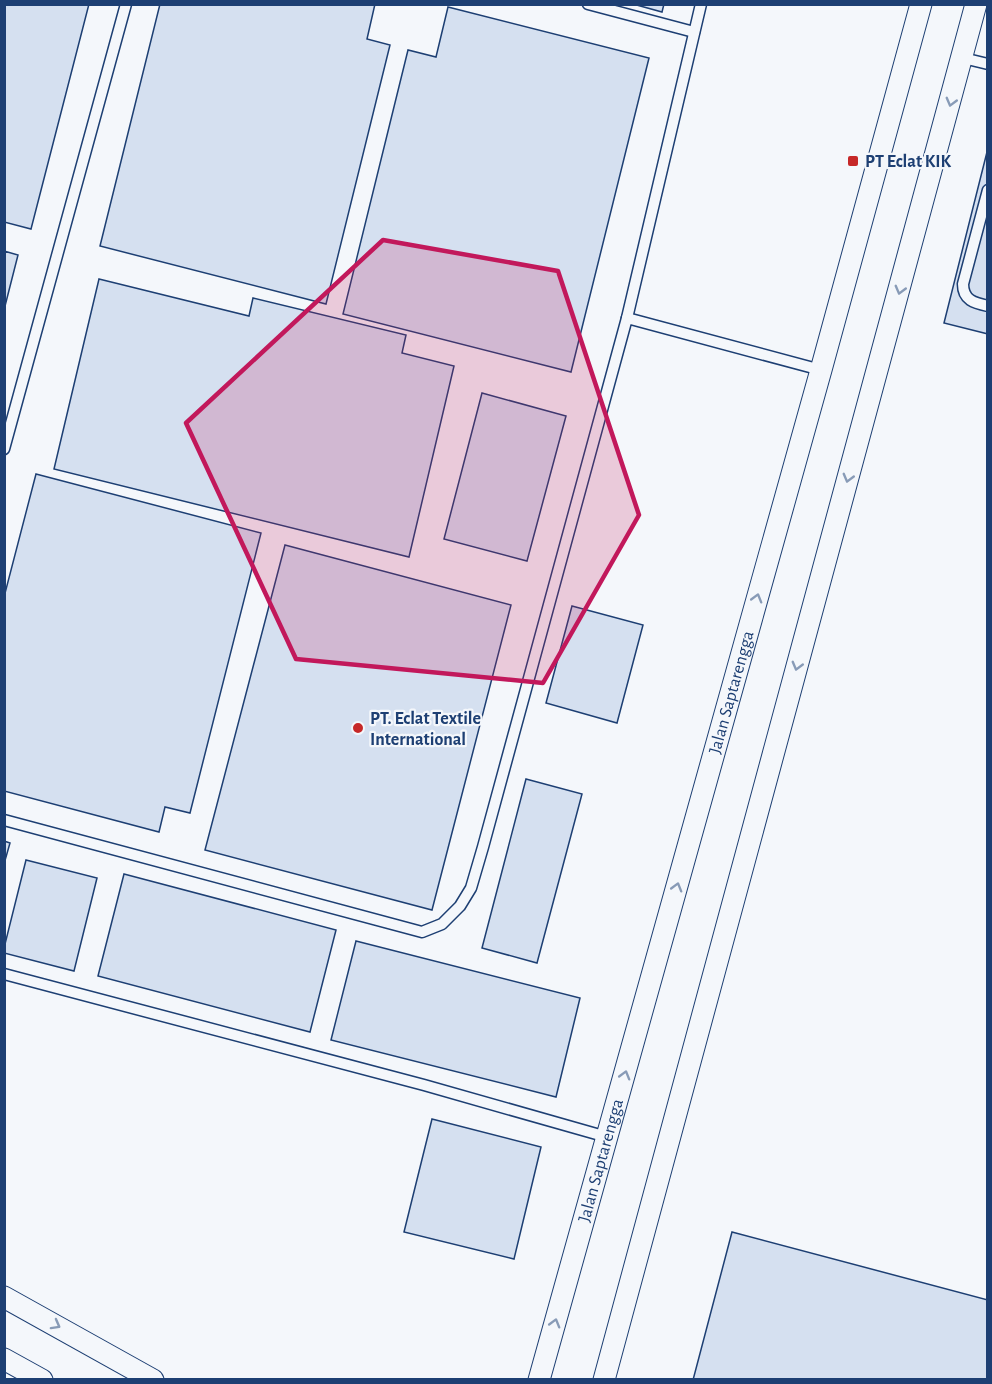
<svg xmlns="http://www.w3.org/2000/svg" width="992" height="1384" font-family="'Alegreya Sans',sans-serif">
	<rect width="100%" height="100%" fill="#f4f7fb"/>
	<g fill="#d5e0f0" stroke="#1d3f73" stroke-width="1.5">
		<path d="M4,4H89L31,229L4,222Z"/>
		<path d="M160,4H375L367,39L390,45L326,304L100,246Z"/>
		<path d="M633,4H664L662,12Z"/>
		<path d="M448,7L649,58L571,372L343,314L408,50L436,57Z"/>
		<path d="M988,148V334L944,323Z"/>
		<path d="M4,251L18,255L4,310Z"/>
		<path d="M99,279L249,316L253,298L406,335L402,353L454,366L409,557L54,469Z"/>
		<path d="M482,393L566,416L527,561L444,539Z"/>
		<path d="M36,474L261,533L190,813L165,807L159,832L4,791V597Z"/>
		<path d="M285,545L511,605L432,910L205,850Z"/>
		<path d="M572,606L643,625L617,723L546,703Z"/>
		<path d="M526,779L582,794L537,963L482,948Z"/>
		<path d="M4,841L10,843L4,864Z"/>
		<path d="M26,860L97,878L74,971L4,953V948Z"/>
		<path d="M124,874L336,930L310,1032L98,976Z"/>
		<path d="M356,941L580,998L556,1097L331,1040Z"/>
		<path d="M432,1119L541,1147L514,1259L404,1232Z"/>
		<path d="M732,1232L988,1300V1380H693Z"/>
	</g>
	<g fill="none" stroke-linecap="round" stroke-linejoin="round">
		<defs>
			<g id="service">
				<path d="M588,4L694,32"/>
				<path d="M963,58L988,64"/>
				<path d="M988,190L963,284C963,300 974,303 988,306"/>
				<path d="M627,318L701,4"/>
				<path d="M4,449L126,4"/>
				<path d="M4,820L422,932L442,924L460,906L471,888L483,847L627,318L821,370"/>
				<path d="M4,974L424,1085L607,1137"/>
			</g>
			<g id="minor">
				<path d="M4,1297L153,1380"/>
				<path d="M4,1359L42,1380"/>
				<path id="s1" d="M539,1380L821,370L921,4"/>
				<path d="M604,1380L976,4"/>
			</g>
		</defs>
		<use href="#service" stroke="#1d3f73" stroke-width="13"/>
		<use href="#minor" stroke="#1d3f73" stroke-width="23"/>
		<use href="#service" stroke="#f4f7fb" stroke-width="10"/>
		<use href="#minor" stroke="#f4f7fb" stroke-width="21"/>
	</g>
	<defs><path id="oneway-chevron" d="M-2-3.5L2.5 0L-2 3.5" fill="none" stroke-width="1.6" stroke-linecap="round" stroke-linejoin="round" transform="scale(1.5)"/></defs>
	<g stroke="#889bb7">
		<use href="#oneway-chevron" transform="translate(951 102) rotate(105)"/>
		<use href="#oneway-chevron" transform="translate(900 290) rotate(105)"/>
		<use href="#oneway-chevron" transform="translate(848 478) rotate(105)"/>
		<use href="#oneway-chevron" transform="translate(757 598) rotate(-74)"/>
		<use href="#oneway-chevron" transform="translate(797 666) rotate(105)"/>
		<use href="#oneway-chevron" transform="translate(677 887) rotate(-74)"/>
		<use href="#oneway-chevron" transform="translate(625 1075) rotate(-74)"/>
		<use href="#oneway-chevron" transform="translate(555 1323) rotate(-74)"/>
		<use href="#oneway-chevron" transform="translate(56 1325) rotate(29)"/>
	</g>
	<path fill="#c2185b" fill-opacity="0.2" stroke="#c2185b" stroke-width="4.5" stroke-linejoin="round" d="M383,240L558,271L639,515L543,683L296,659L186,423Z"/>
	<g fill="#c62828" stroke="#f4f7fb" stroke-width="2">
		<rect x="847" y="155" width="12" height="12" rx="3"/>
		<circle cx="358" cy="728" r="6"/>
	</g>
	<g text-anchor="middle" stroke-width="4.5" stroke-linejoin="round" paint-order="stroke">
		<g font-size="18" font-weight="bold" fill="#1d3f73" stroke="#f4f7fb" text-anchor="start">
			<text x="865" y="167">PT Eclat KIK</text>
			<text x="370" y="724">PT. Eclat Textile<tspan x="370" dy="21">International</tspan></text>
		</g>
		<g font-size="18" fill="#1d3f73" stroke="#f4f7fb">
			<text dy="6" stroke="none"><textPath href="#s1" startOffset="714">Jalan Saptarengga</textPath></text>
			<text dy="6" stroke="none"><textPath href="#s1" startOffset="228">Jalan Saptarengga</textPath></text>
		</g>
	</g>
	<rect width="992" height="1384" fill="none" stroke="#1d3f73" stroke-width="12"/>
</svg>
